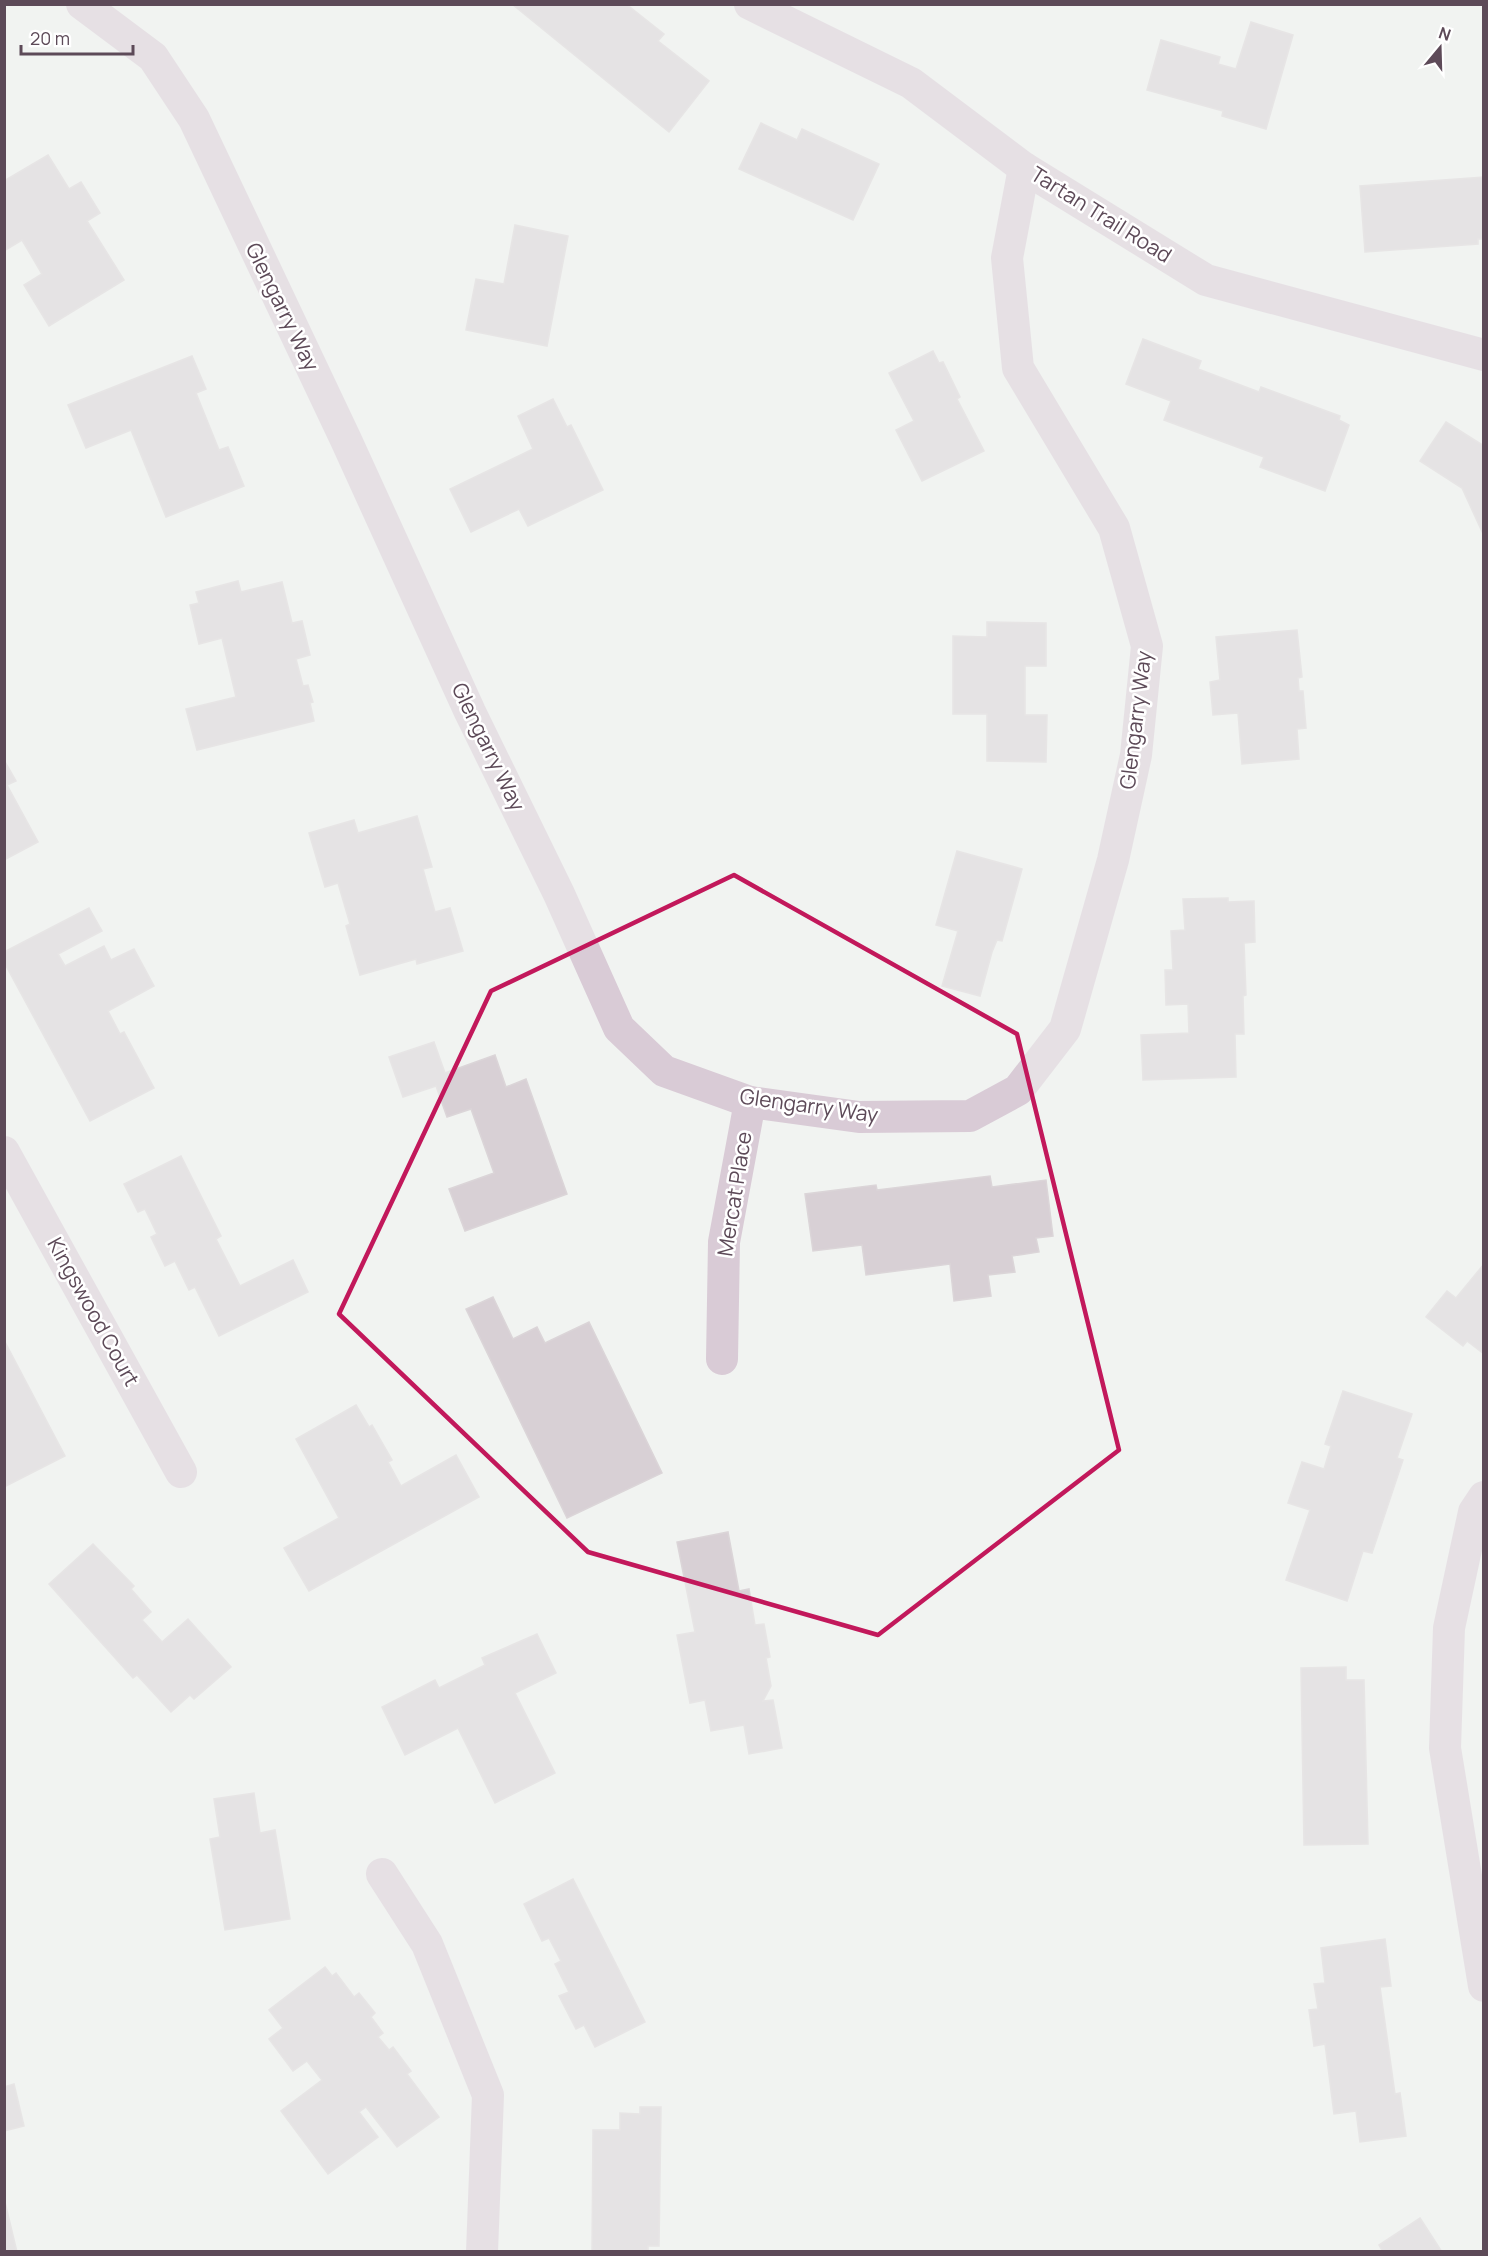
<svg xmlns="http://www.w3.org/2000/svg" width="1488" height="2256" font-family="Manrope,sans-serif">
	<rect width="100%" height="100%" fill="#f1f3f1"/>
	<g fill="#d8d0d5" stroke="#dbd5d8" stroke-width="1.5">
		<path d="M512,4H626L664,34L658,41L709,81L669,132Z"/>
		<path d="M1251,22L1293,35L1266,129L1222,116L1223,111L1147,90L1161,40L1220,57L1218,64L1236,69Z"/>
		<path d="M761,123L797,140L802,129L879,164L853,220L739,169Z"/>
		<path d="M48,155L69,189L81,182L100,213L87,221L124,280L49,326L24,285L42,274L22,240L4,251V181Z"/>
		<path d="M1484,177V239H1478V244L1365,252L1360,186Z"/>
		<path d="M515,225L568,236L547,346L466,330L476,279L504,284Z"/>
		<path d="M1143,339L1201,361L1198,369L1259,392L1261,387L1340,416L1339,420L1349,425L1325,491L1260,467L1264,457L1164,420L1171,401L1126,384Z"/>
		<path d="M933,351L939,363L943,362L960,397L957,399L984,451L922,481L896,430L914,421L889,373Z"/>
		<path d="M192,356L206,389L196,393L219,450L228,447L244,486L166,517L131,430L86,448L68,405Z"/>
		<path d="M553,399L567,427L571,425L603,490L528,526L519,509L471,532L450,489L533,449L518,416Z"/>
		<path d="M1446,422L1484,446V536L1462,488L1420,461Z"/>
		<path d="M238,581L241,592L282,582L292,623L302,621L310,655L296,659L303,686L308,685L313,702L310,703L314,721L197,750L186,709L236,697L222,638L199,644L190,605L199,603L196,592Z"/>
		<path d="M987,622L1046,623V666H1025V715H1047L1046,762L987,761V714H953V636L987,637Z"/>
		<path d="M1297,630L1302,677L1298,678L1299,691H1303L1306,728L1297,729L1299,759L1242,764L1238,713L1213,715L1210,682L1220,680L1216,637Z"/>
		<path d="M4,760L16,781L7,785L38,842L4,860Z"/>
		<path d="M417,816L432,867L423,869L435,912L450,908L463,951L417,964L416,959L360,975L346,926L350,924L338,883L325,887L309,833L354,820L358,833Z"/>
		<path d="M957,851L1022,869L1002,941L997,940L992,952L980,996L942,986L958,931L936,925Z"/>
		<path d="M1228,898V902L1254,901L1255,942L1244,943L1246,995L1243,996L1244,1034H1235L1236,1077L1143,1080L1141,1035L1189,1033L1188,1004L1166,1005L1165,970H1173L1171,931L1185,930L1183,899Z"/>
		<path d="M89,908L102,931L58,954L65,966L104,946L111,960L134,949L154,986L108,1011L120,1034L124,1032L154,1088L90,1121L4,962V952Z"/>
		<path d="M434,1042L445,1073L495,1055L506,1087L526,1079L567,1194L465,1231L449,1189L494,1173L471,1109L447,1117L436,1086L403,1097L389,1057Z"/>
		<path d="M181,1156L221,1236L216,1239L240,1286L293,1260L308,1292L219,1336L195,1287L189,1290L175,1261L165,1266L151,1237L157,1234L145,1209L138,1212L124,1184Z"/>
		<path d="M990,1176L992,1187L1046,1180L1053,1236L1036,1238L1039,1252L1012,1256L1015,1272L988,1275L991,1296L954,1301L950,1264L866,1275L862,1245L813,1251L805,1194L876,1185L877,1190Z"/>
		<path d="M1484,1264V1354L1467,1341L1463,1346L1426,1317L1447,1291L1456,1298Z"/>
		<path d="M493,1297L513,1339L537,1327L545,1343L589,1322L662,1473L567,1518L466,1309Z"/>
		<path d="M4,1340L65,1456L4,1487Z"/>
		<path d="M1343,1391L1412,1414L1397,1458L1403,1460L1372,1553L1363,1551L1347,1601L1286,1580L1310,1510L1288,1503L1302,1462L1324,1469L1331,1446L1325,1444Z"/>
		<path d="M356,1405L369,1427L372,1425L392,1460L388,1462L401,1486L456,1455L479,1497L309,1591L284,1548L339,1518L296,1439Z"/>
		<path d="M728,1532L739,1591L749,1589L755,1625L764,1624L770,1657L766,1658L771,1686L763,1701L773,1700L782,1748L749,1754L744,1725L711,1731L705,1700L690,1703L677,1635L695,1632L677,1542Z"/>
		<path d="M93,1544L134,1586L131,1589L151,1612L142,1620L162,1642L188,1619L231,1667L194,1699L190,1695L171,1712L137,1675L133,1678L49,1584Z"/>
		<path d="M537,1634L556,1673L515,1693L555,1773L495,1803L458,1728L405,1755L382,1707L435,1680L439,1688L485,1665L482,1658Z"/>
		<path d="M1346,1667V1680H1364L1368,1844L1304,1845L1301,1668Z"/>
		<path d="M254,1793L260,1833L275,1830L290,1919L225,1930L210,1839L220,1837L214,1799Z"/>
		<path d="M573,1879L645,2022L595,2047L584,2025L576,2029L559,1996L569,1992L555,1964L561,1961L549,1938L542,1941L524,1904Z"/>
		<path d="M1385,1939L1391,1986L1380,1987L1395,2094L1400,2093L1406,2136L1360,2142L1356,2111L1334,2114L1325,2044L1314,2046L1309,2010L1318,2009L1314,1984L1325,1983L1321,1948Z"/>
		<path d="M325,1967L332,1976L336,1973L354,1997L359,1993L375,2013L371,2017L383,2033L378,2037L389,2050L393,2047L411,2071L407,2074L439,2117L397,2147L366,2107L359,2112L378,2137L328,2174L281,2111L322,2080L307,2061L293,2071L269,2039L283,2028L269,2010Z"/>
		<path d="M14,2084L24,2126L4,2131V2087Z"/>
		<path d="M640,2107H661L659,2246H648V2252H592L593,2130H620V2113L640,2114Z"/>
		<path d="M4,2198L17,2252H4Z"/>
		<path d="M1420,2218L1442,2252H1383L1379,2245Z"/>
	</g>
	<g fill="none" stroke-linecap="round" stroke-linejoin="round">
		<g stroke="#d9cbd6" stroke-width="32">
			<path d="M82,4L153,57L194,119L346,440L470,712L559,894L619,1028L664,1071L750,1102L859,1117L970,1116L1018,1090L1065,1029L1113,860L1136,755L1147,646L1114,528L1018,368L1007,258L1024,168"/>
			<path d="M750,4L911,83L1024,168L1206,280L1484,355"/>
			<path d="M4,1152L181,1472"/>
			<path d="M722,1359L724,1242L750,1102"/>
			<path d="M1484,1497L1474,1512L1449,1628L1445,1748L1484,1986"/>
			<path d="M382,1874L427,1944L488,2095L482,2252"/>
		</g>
	</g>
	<path d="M0 0H1488V2256H0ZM734,875L1017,1034L1119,1450L878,1635L588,1552L339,1314L491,991Z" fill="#f1f3f1" fill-opacity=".55" fill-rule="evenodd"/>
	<path fill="none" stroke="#c2185b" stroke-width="4.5" stroke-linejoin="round" d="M734,875L1017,1034L1119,1450L878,1635L588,1552L339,1314L491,991Z"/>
	<g text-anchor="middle" stroke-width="5" stroke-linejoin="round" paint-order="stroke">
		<g font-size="21" fill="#5d4a58" stroke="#fff">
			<text transform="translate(1101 215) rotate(32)" y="7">Tartan Trail Road</text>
			<text transform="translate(282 307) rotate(64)" y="7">Glengarry Way</text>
			<text transform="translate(1136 720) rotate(-83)" y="7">Glengarry Way</text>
			<text transform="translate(488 747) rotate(64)" y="7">Glengarry Way</text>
			<text transform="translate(809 1106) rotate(8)" y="7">Glengarry Way</text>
			<text transform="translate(735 1194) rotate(-81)" y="7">Mercat Place</text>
			<text transform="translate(93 1312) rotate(61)" y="7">Kingswood Court</text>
		</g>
	</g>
	<rect width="1488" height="2256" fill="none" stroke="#5d4a58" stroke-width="12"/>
	<g transform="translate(1440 48) rotate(19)" stroke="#ffffff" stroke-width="4.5" paint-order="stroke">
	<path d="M0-4.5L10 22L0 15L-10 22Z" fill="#5d4a58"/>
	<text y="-9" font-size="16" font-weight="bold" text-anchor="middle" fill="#5d4a58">N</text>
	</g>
	<path d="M21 45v9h112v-9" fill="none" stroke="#5d4a58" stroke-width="3"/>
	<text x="30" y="45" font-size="18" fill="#5d4a58" stroke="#ffffff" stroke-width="4.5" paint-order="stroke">20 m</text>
</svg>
